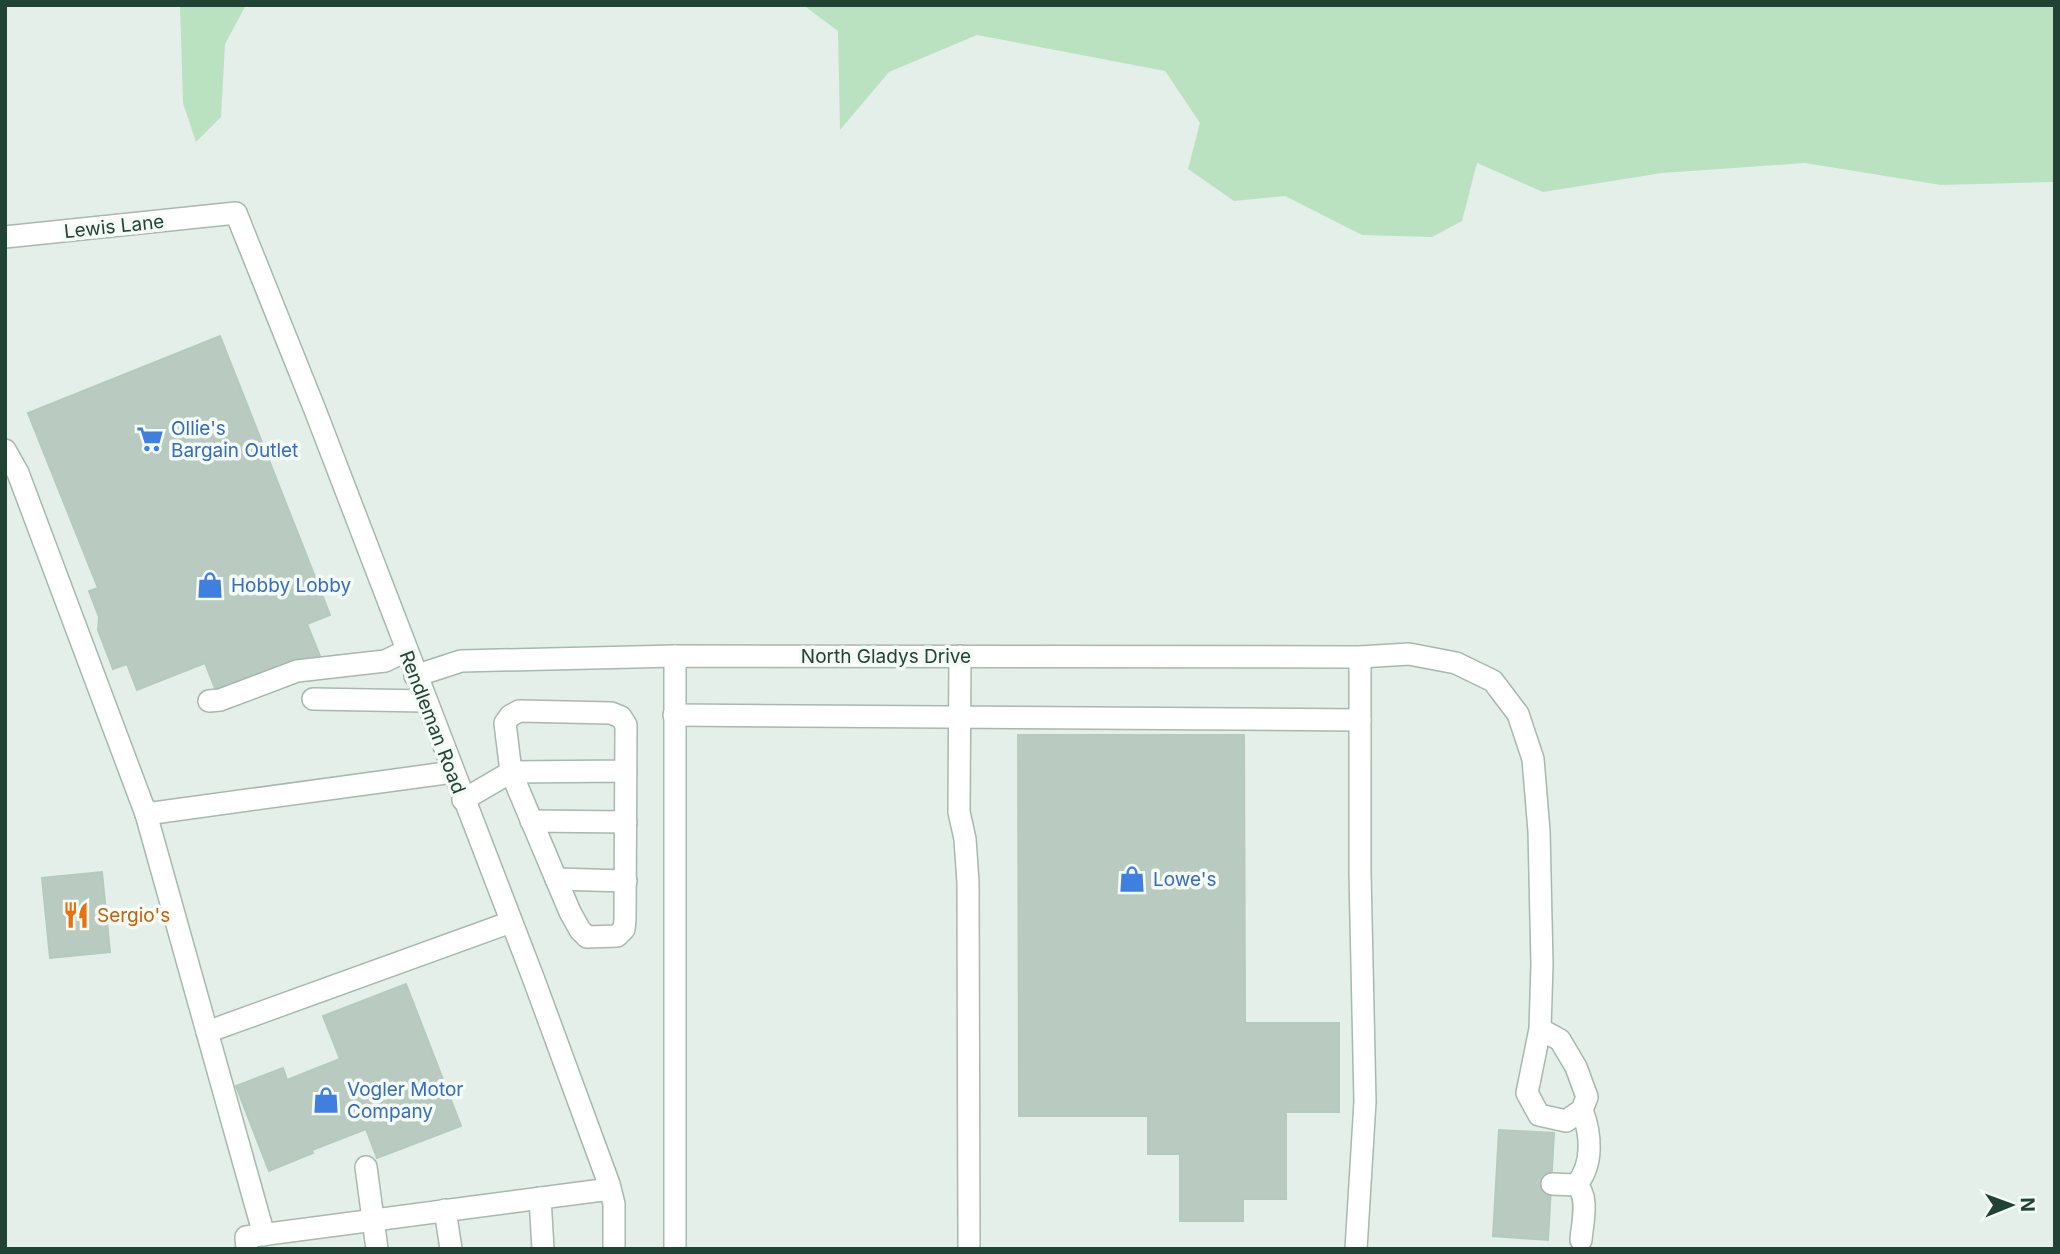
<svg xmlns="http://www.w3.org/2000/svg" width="2060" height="1254" font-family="Inter,sans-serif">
	<rect width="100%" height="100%" fill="#e4efe9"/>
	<g fill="#bbe2c0">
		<path d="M180,5H246L225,44L221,117L196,142L183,103Z"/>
		<path d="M803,5H2055V182L1941,185L1805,163L1662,173L1543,192L1477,163L1462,221L1432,237L1362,235L1285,196L1234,201L1188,169L1200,123L1165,71L977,35L889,72L840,130L838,31Z"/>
	</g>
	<g fill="#b9cac1" stroke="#b5cabf" stroke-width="2">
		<path d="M220,336L330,615L307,624L320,656L218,696L205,663L137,690L127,664L113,669L98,630L99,617L89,591L98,588L28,413Z"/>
		<path d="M1018,735H1244L1245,1023H1339V1112H1286V1199H1243V1221H1180V1154H1148V1116H1019Z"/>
		<path d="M102,872L110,952L50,958L42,878Z"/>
		<path d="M406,984L461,1126L377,1158L366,1129L312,1150L313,1153L269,1171L236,1086L283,1068L287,1080L340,1059L323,1016Z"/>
		<path d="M1499,1130L1554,1133L1548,1240L1493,1236Z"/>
	</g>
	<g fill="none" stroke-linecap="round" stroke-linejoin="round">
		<defs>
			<g id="minor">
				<path d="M5,237L236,213L315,410L534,980L609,1184L614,1204V1249"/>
				<path d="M5,450L18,473L146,814L453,772"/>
				<path d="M675,656V1249"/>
				<path d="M960,656L959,812L965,839L968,882L969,1249"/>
				<path d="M415,676L461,661L675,656L1360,657L1409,654L1456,663L1493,681L1518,714L1533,759L1539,831L1542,964L1540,1029L1527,1093L1539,1115L1566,1121L1582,1110L1587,1097L1576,1067L1560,1040L1540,1029"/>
				<path d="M313,699L425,701"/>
				<path d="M209,701L220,700L297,671L385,661L406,651"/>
				<path d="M674,715L1360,720"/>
				<path d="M463,800L511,772L505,723L510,716L519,711L611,713L621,717L626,725L625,920L624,929L617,936L587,937L580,930L570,912L511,772L626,771"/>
				<path d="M146,814L264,1235"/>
				<path d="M531,821L626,822"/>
				<path d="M556,879L626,881"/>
				<path d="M207,1032L511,922"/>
				<path d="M366,1167L377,1249"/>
				<path d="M1552,1184L1576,1185C1594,1165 1591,1133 1582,1110"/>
				<path d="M1576,1185C1590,1196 1582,1224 1581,1240"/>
				<path d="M540,1198L543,1249"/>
				<path d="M445,1210L451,1249"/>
				<path d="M247,1249L246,1237L610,1189"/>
				<path d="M1356,1249L1365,1102L1360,873V657"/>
			</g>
		</defs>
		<use href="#minor" stroke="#a6b8af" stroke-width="24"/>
		<use href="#minor" stroke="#fff" stroke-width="21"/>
	</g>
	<defs>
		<symbol id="supermarket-bare" viewBox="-9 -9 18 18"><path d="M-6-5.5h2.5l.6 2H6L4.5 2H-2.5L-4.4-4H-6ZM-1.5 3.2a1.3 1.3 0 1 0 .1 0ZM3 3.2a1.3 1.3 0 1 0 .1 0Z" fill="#3f7fe0" stroke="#f5fbf7" stroke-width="2.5" paint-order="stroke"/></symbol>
		<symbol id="shop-bare" viewBox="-9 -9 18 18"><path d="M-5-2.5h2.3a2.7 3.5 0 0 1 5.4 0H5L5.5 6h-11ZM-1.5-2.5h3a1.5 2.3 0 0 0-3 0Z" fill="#3f7fe0" stroke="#f5fbf7" stroke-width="2.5" paint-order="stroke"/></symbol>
		<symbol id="restaurant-bare" viewBox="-9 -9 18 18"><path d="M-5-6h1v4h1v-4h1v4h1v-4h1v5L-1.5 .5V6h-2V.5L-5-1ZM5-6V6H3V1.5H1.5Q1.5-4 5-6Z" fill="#e8710a" stroke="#f5fbf7" stroke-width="2.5" paint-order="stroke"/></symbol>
	</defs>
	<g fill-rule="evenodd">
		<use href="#supermarket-bare" x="131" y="420" width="38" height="38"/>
		<use href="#shop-bare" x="191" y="566" width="38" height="38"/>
		<use href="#shop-bare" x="1113" y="860" width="38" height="38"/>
		<use href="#restaurant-bare" x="57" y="896" width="38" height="38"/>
		<use href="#shop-bare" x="307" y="1081" width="38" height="38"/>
	</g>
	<g text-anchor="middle" stroke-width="7" stroke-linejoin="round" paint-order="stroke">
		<g font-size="19" fill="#214335" stroke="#f5fbf7">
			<text transform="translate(114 226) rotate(-6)" y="7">Lewis Lane</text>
			<text x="886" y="663">North Gladys Drive</text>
			<text transform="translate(433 722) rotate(69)" y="7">Rendleman Road</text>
		</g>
		<g font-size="19" fill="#366cbe" stroke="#f5fbf7" text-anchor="start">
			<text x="171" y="435">Ollie's<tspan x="171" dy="22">Bargain Outlet</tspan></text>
			<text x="231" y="592">Hobby Lobby</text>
			<text x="1153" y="886">Lowe's</text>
			<text x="347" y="1096">Vogler Motor<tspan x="347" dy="22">Company</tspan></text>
		</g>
		<g font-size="19" fill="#c56008" stroke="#f5fbf7" text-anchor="start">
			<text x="97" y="922">Sergio's</text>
		</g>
	</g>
	<rect width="2060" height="1254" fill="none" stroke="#214335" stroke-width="14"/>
	<g transform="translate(2011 1205) rotate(89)" stroke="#f5fbf7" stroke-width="5" paint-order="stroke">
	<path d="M0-5L12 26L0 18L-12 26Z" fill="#214335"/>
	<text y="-10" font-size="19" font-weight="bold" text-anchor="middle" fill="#214335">N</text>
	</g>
</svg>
